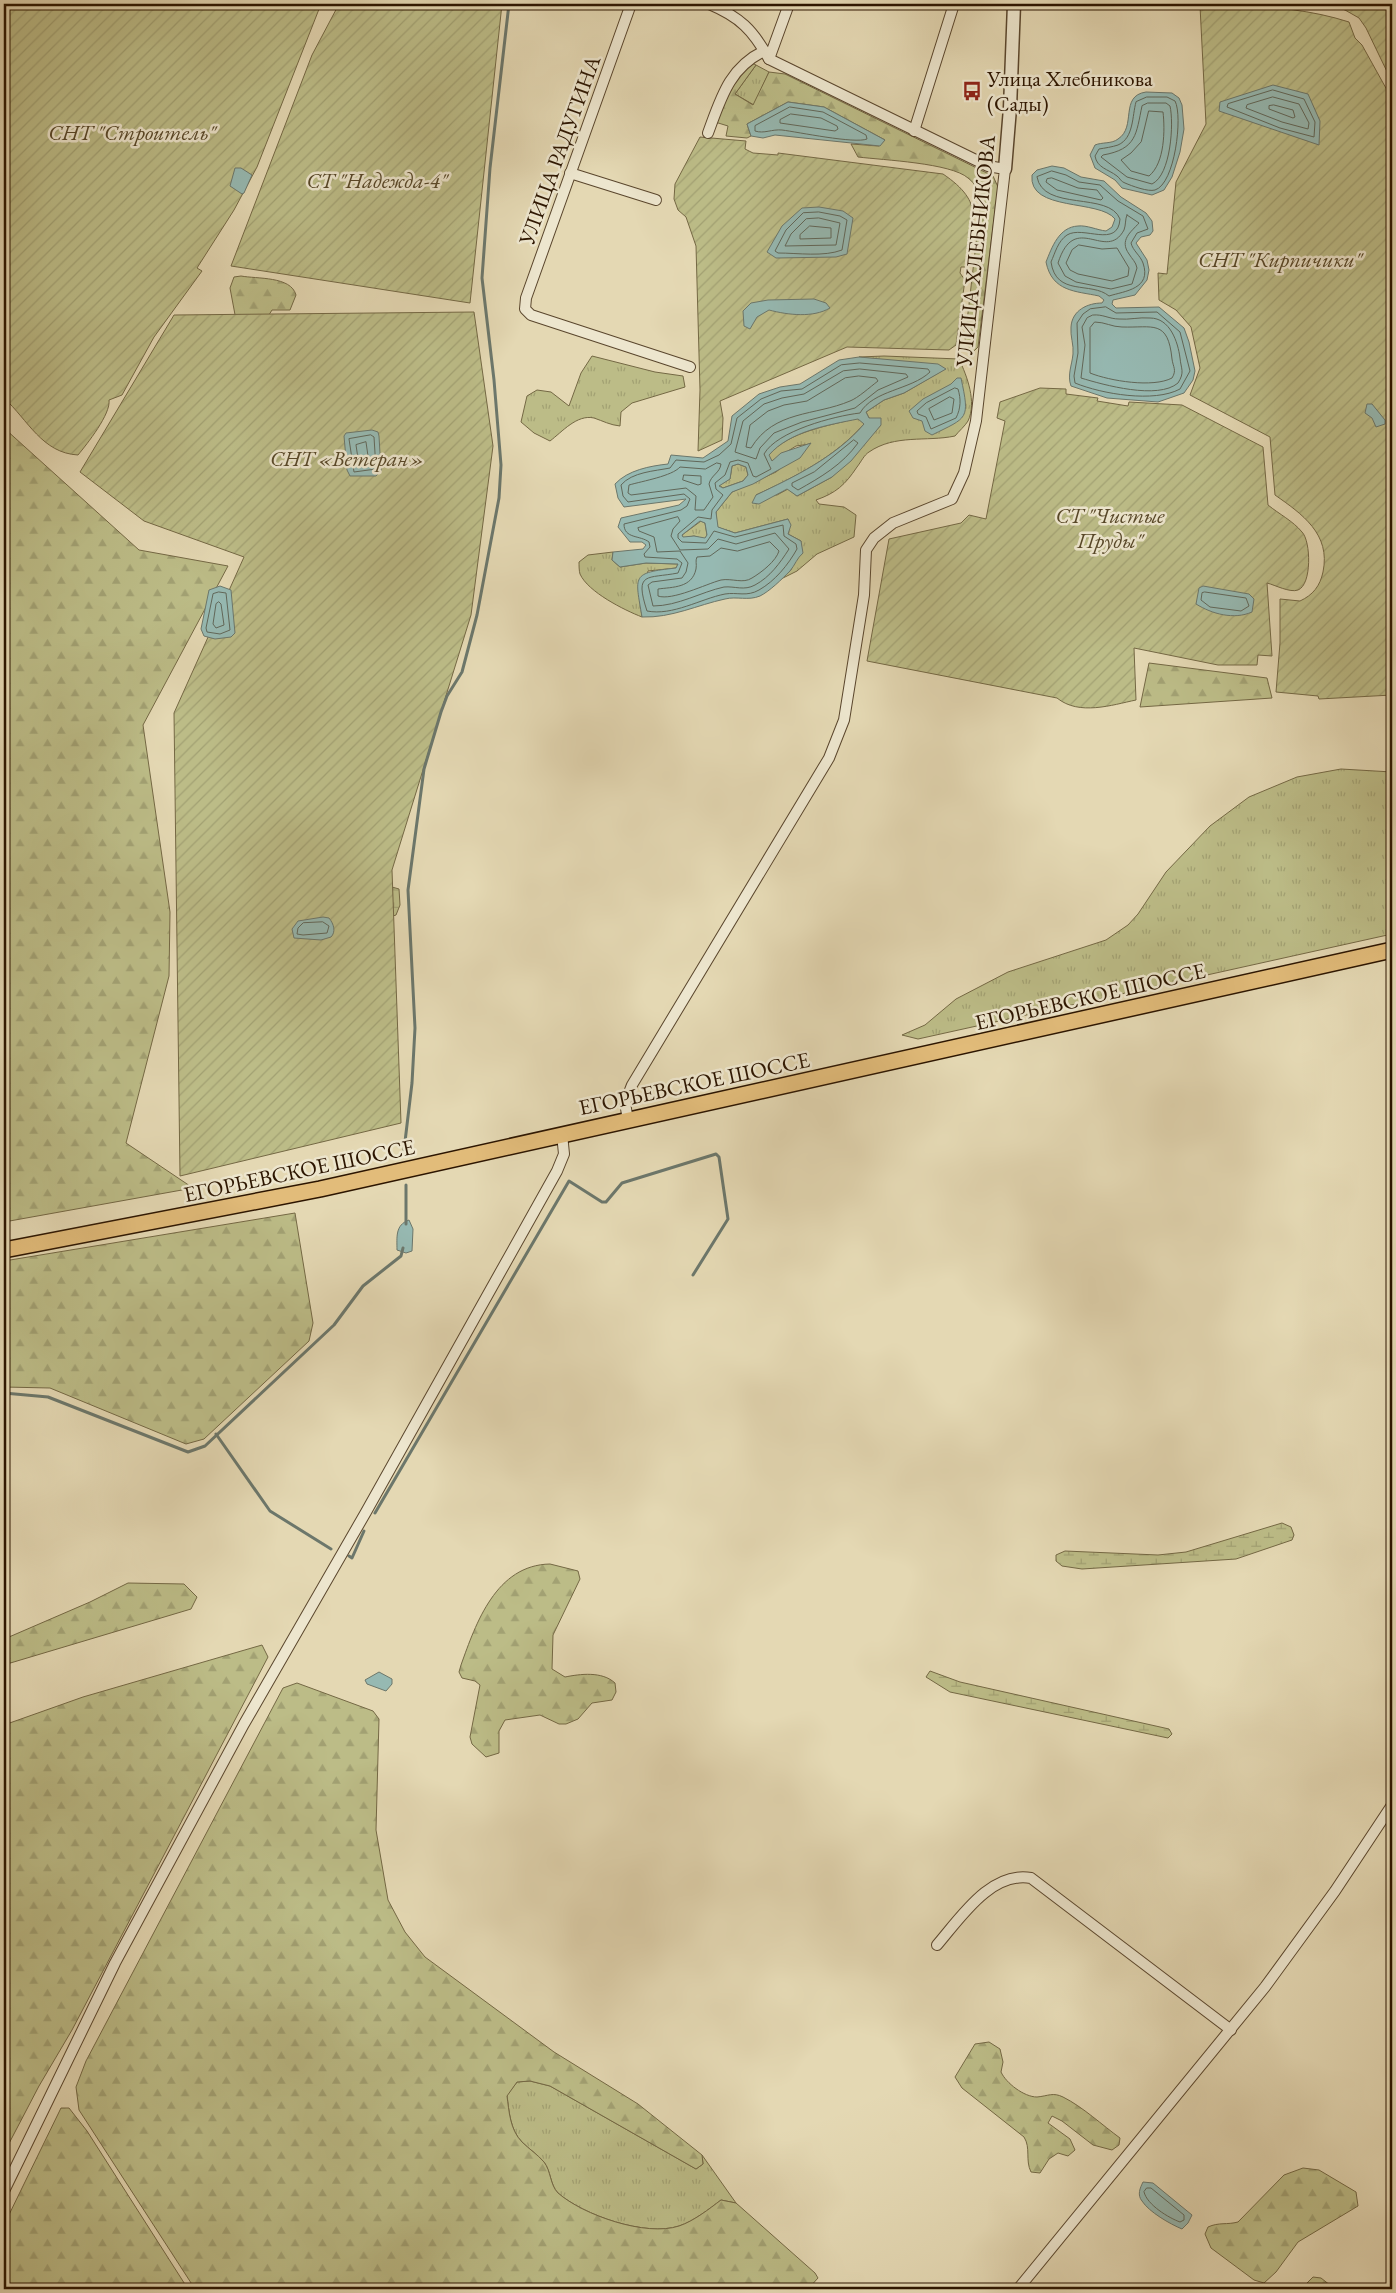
<svg xmlns="http://www.w3.org/2000/svg" width="1396" height="2293" font-family="'EB Garamond',serif">
	<defs>
		<pattern id="grass-tufts" width="24" height="20" patternUnits="userSpaceOnUse" patternTransform="scale(1.25)"><rect width="24" height="20" fill="#bcbc87"/><path d="M3 7l-1-3M5 7V3M7 7l1-3M15 17l-1-3M17 17v-4M19 17l1-3" fill="none" stroke="#a2a173"/></pattern>
		<pattern id="forest-firs" width="22" height="20" patternUnits="userSpaceOnUse" patternTransform="scale(1.25)"><rect width="22" height="20" fill="#bcbc87"/><path d="M5 1l3.5 6h-7zM16 11l3.5 6h-7z" fill="#a2a173"/></pattern>
		<pattern id="wetland-marsh" width="20" height="14" patternUnits="userSpaceOnUse" patternTransform="scale(1.25)"><rect width="20" height="14" fill="#bcbc87"/><path d="M1 5h8M5 5V1M11 12h8M15 12V8" fill="none" stroke="#a2a173"/></pattern>
		<pattern id="garden-furrows" width="10" height="10" patternUnits="userSpaceOnUse" patternTransform="scale(1.25)"><rect width="10" height="10" fill="#bcbc87"/><path d="M-1 1l2-2M0 10L10 0M9 11l2-2" fill="none" stroke="#a2a173"/></pattern>
	</defs>
	<rect width="100%" height="100%" fill="#e4d8b3"/>
	<filter id="stains"><feTurbulence type="fractalNoise" baseFrequency=".004" numOctaves="4"/><feColorMatrix values="0 0 0 0 .2 0 0 0 0 .09 0 0 0 0 .02 0 0 0 .5 -.17"/></filter>
	<radialGradient id="worn" r=".72"><stop offset=".6" stop-color="#630" stop-opacity="0"/><stop offset="1" stop-color="#630" stop-opacity=".3"/></radialGradient>
	<g fill="url(#grass-tufts)" stroke="#746844">
		<path d="M756,65L769,72L754,105L735,94Z"/>
		<path d="M592,356L655,372L683,376L685,387L632,403L621,412L620,426C610,425 603,421 594,418C577,414 562,432 550,441L534,433L521,422L527,396L537,390L551,392L569,406L581,373Z"/>
		<path d="M884,356L959,359C967,376 977,402 968,421C965,426 959,431 955,436C926,442 895,434 869,452C864,455 861,462 857,467C845,485 836,493 816,500L819,504L844,507L856,515L854,537L817,554L797,571L779,580L791,570L801,541L788,534V519L735,533L717,527L716,512L732,492L776,472L810,444L796,446L772,461L768,455C790,431 828,426 858,418L864,424C835,457 795,477 756,495H777L788,489L797,496L832,477L881,425L869,418L866,412L884,400L904,393L945,369L859,357Z"/>
		<path d="M738,464L746,467L748,475L743,481L723,488L719,485L730,479L732,466Z"/>
		<path d="M701,521L705,523L707,535L705,539L694,536L683,538L682,535Z"/>
		<path d="M613,552L612,560L620,567L646,563L678,564L676,568L648,571L640,602L642,617C624,610 588,592 580,574C579,571 579,565 579,562L588,555Z"/>
		<path d="M1341,769L1392,772V934L918,1039L902,1035L925,1025L956,999L1008,972L1106,940L1128,925L1138,914L1166,872L1210,826L1249,797L1297,777Z"/>
		<path d="M530,2081L550,2086L696,2169L703,2164L702,2155L736,2203L721,2200C709,2209 694,2221 679,2226C646,2237 583,2215 558,2193C550,2185 551,2171 544,2162C537,2154 529,2149 522,2142C510,2130 509,2111 507,2095L517,2082Z"/>
	</g>
	<g fill="url(#forest-firs)" stroke="#746844">
		<path d="M752,63L756,65L735,94L753,105L769,72L785,74L993,176L998,187L978,347L974,351L967,348L965,339L981,200C978,191 976,184 968,178C951,163 883,160 858,157L851,144L879,146L885,140L824,107L788,102L747,124L751,136L747,138L726,136L728,126L715,122L737,77Z"/>
		<path d="M241,276C257,279 291,276 296,295L290,310H272L267,318L236,320L230,288L234,277Z"/>
		<path d="M4,428L139,550L228,566L143,725L170,912L169,976L126,1143L193,1188L4,1222Z"/>
		<path d="M1149,663L1267,678L1272,698L1140,707Z"/>
		<path d="M295,1213L313,1323L309,1341L204,1439L186,1444L50,1388L4,1387V1261Z"/>
		<path d="M550,1564L578,1571L580,1579L553,1635L552,1669L565,1677C580,1674 602,1671 615,1683L616,1692L612,1700L592,1703L578,1719L566,1724H559L540,1715L505,1720L499,1731V1753L486,1757L472,1744L470,1737L480,1685L475,1681L462,1678L459,1672L461,1665C476,1623 496,1565 550,1564Z"/>
		<path d="M128,1583L184,1584L197,1597L191,1609L7,1664L4,1662V1642L9,1637L90,1602Z"/>
		<path d="M262,1645L268,1657L72,2030L39,2086L4,2153V1725L83,1697Z"/>
		<path d="M297,1683L373,1711L379,1719L376,1830L388,1900L405,1932L425,1957L554,2052L638,2104L702,2155L703,2164L696,2169L550,2086L530,2081L517,2082L507,2096C509,2111 510,2130 522,2142C529,2149 537,2154 544,2162C551,2171 550,2185 558,2193C583,2215 646,2237 679,2226C694,2221 709,2209 721,2200L736,2203L815,2273L818,2278L808,2289H195L79,2110L76,2087L86,2061L283,1688Z"/>
		<path d="M989,2042L1000,2049L1003,2062L1001,2072C1006,2083 1024,2097 1037,2097C1048,2096 1053,2092 1063,2097C1083,2107 1102,2125 1120,2138L1119,2145L1112,2150L1093,2145L1062,2121L1052,2116L1048,2123L1070,2139L1075,2150L1068,2156L1058,2153L1049,2159L1040,2173L1031,2172C1025,2160 1031,2148 1024,2137L962,2088L955,2077L975,2044Z"/>
		<path d="M61,2108H69L87,2131L188,2289H4V2225Z"/>
		<path d="M1303,2168L1319,2170L1356,2192L1358,2206L1298,2242L1276,2272L1264,2283L1254,2280L1211,2248L1205,2234L1208,2227C1219,2222 1227,2225 1238,2222L1284,2175Z"/>
		<path d="M1313,2277L1321,2278L1335,2289H1307L1306,2284Z"/>
	</g>
	<g fill="url(#wetland-marsh)" stroke="#746844">
		<path d="M392,887L399,889L400,905L396,915L393,916Z"/>
		<path d="M1282,1523L1291,1527L1294,1535L1292,1540L1236,1559L1082,1569L1062,1566L1056,1561V1555L1065,1551L1158,1555L1186,1552Z"/>
		<path d="M930,1671L960,1682L1169,1729L1172,1734L1168,1738L950,1692L926,1677Z"/>
	</g>
	<g fill="url(#garden-furrows)" stroke="#746844">
		<path d="M4,4H321L257,167L234,210L197,268L202,271L154,337L122,395L109,400C111,414 87,444 78,455C42,453 28,420 4,398Z"/>
		<path d="M339,4H502L470,303L231,266L312,55Z"/>
		<path d="M1327,4H1392V82L1366,28L1359,18L1345,10Z"/>
		<path d="M1234,5C1274,7 1312,10 1349,22L1355,38L1362,45L1392,99V695L1319,699L1318,696L1276,692L1280,643V599L1300,601C1313,595 1320,586 1323,572C1331,534 1302,514 1275,495L1270,437L1190,395L1200,368L1191,327L1176,310L1159,300L1158,273L1167,274L1176,182L1206,124L1200,6Z"/>
		<path d="M700,137L746,141L745,149L753,153L778,155V153L943,174C986,203 973,222 967,267H961L960,273L965,280L956,345L949,350L847,347L720,401L723,418L722,440L698,451L700,390L696,246L686,217L678,210L674,199L675,184Z"/>
		<path d="M474,312L493,446L471,615L392,870L401,1123L180,1176L174,713L244,557L144,521L80,472L174,315Z"/>
		<path d="M1040,388L1066,389V394L1098,398L1097,401L1128,406L1129,402L1182,405L1263,447L1268,505C1279,514 1293,521 1302,532C1311,541 1312,585 1298,590C1290,593 1275,585 1267,583L1272,656L1258,655L1257,665H1218L1134,648L1136,700C1112,705 1079,716 1057,698L867,661L889,539L961,523L969,515L986,519L1005,421L997,418L1000,402Z"/>
	</g>
	<g fill="#96b9b2" stroke="#6c776b" fill-rule="evenodd">
		<path d="M1273,85L1308,94L1320,121L1319,145L1219,111L1220,102Z"/>
		<path d="M1146,92L1172,93L1179,98L1182,105L1184,129L1180,152L1172,177L1164,190L1152,195L1122,188L1115,180L1095,168L1090,155L1095,145C1102,142 1112,144 1118,139C1137,127 1119,96 1146,92Z"/>
		<path d="M788,102L824,107L885,140L880,146L775,135L763,138L751,136L747,124Z"/>
		<path d="M1052,166L1064,168L1081,177L1104,181L1121,197L1146,213L1152,221L1153,231L1150,235L1141,237L1136,243L1147,260L1149,270L1147,280L1135,295L1113,300L1112,304L1116,308L1159,307L1184,328L1189,342L1195,371L1193,380L1184,393L1158,402L1107,398L1071,386C1067,375 1072,365 1073,354C1074,345 1070,336 1071,327C1072,310 1088,303 1102,303L1104,300L1099,296C1076,291 1052,292 1046,262C1052,247 1059,227 1078,226C1087,225 1097,230 1106,231L1112,227L1115,219C1100,199 1028,212 1032,175L1037,170Z"/>
		<path d="M235,168H241L252,175L244,193L242,194L230,186Z"/>
		<path d="M819,207L843,211L853,218L847,254L836,257L776,258L767,252L782,226L802,208Z"/>
		<path d="M814,299L826,303L830,308C813,318 788,315 769,310L757,317L750,329L744,326L743,311L751,303L768,300Z"/>
		<path d="M859,357L938,364L946,369L904,393L884,400L866,412L869,418H881V425L851,461L832,477L797,496L787,489L759,504L752,503L756,495C794,477 836,457 864,424L858,419C828,425 790,431 769,455L772,461L781,453L811,443L800,458L753,484L732,492L716,512L718,527L735,533L788,519L791,525L788,534L801,541L803,553C797,558 795,565 790,571C782,579 770,591 760,596C748,601 737,596 725,599C697,605 672,618 642,617C635,575 631,573 676,568L678,564L646,563L620,567L612,560L613,552L643,549L646,545L642,542H630L618,527L621,518L679,505L686,499L624,507L618,498L615,484C628,470 650,466 668,464L671,455L703,458L728,441L732,416L759,394L780,387L800,384L839,360ZM738,464L746,467L748,475L743,481L723,488L719,486L730,479L732,466ZM700,521L705,523L707,535L705,538L694,536L683,537L682,535Z"/>
		<path d="M957,378H961C970,420 968,417 932,435L925,431L922,421L913,418L909,411L923,399L951,384Z"/>
		<path d="M1367,404H1372L1385,420V424L1376,427L1372,418L1365,413Z"/>
		<path d="M372,430L378,432L379,436L381,471L376,476H350L347,470L344,436L346,433Z"/>
		<path d="M220,586L231,590L235,633L231,637L215,639L204,636L201,629L209,590Z"/>
		<path d="M1203,586L1249,594L1254,599L1252,612C1234,620 1212,614 1196,604L1199,588Z"/>
		<path d="M323,917L329,918C334,924 336,932 331,937L321,940L294,938L292,929L298,921Z"/>
		<path d="M409,1220L413,1229L412,1251L406,1253L397,1250C397,1237 395,1225 409,1220Z"/>
		<path d="M379,1672L392,1679V1684L386,1691L367,1684L365,1680Z"/>
		<path d="M1143,2182L1153,2183L1192,2215L1188,2223L1182,2229C1170,2224 1149,2212 1142,2201C1137,2195 1140,2188 1143,2182Z"/>
	</g>
	<g fill="none" stroke-linecap="round" stroke-linejoin="round">
		<g stroke="#616759" stroke-width="1">
			<path d="M1273,90L1304,99L1315,122L1314,137L1280,128L1227,107L1228,104Z"/>
			<path d="M1147,97H1167L1175,101C1183,116 1175,184 1155,190C1148,192 1132,186 1125,183C1121,182 1120,178 1117,176C1108,169 1097,168 1095,156L1099,149C1105,148 1112,147 1118,145C1134,138 1132,116 1136,102Z"/>
			<path d="M1273,97L1299,104L1309,123L1308,129L1282,122L1246,108L1247,105Z"/>
			<path d="M1148,103H1166L1170,106C1174,123 1171,175 1152,184L1127,177L1101,157L1103,155C1137,149 1136,134 1142,106Z"/>
			<path d="M1274,105L1293,110L1295,117L1293,118L1269,109V106Z"/>
			<path d="M790,107L823,112L866,135L867,139C855,144 798,132 782,130C772,129 764,134 755,131V126Z"/>
			<path d="M1149,111L1163,112C1165,129 1165,163 1149,176L1131,171L1121,160L1131,153L1141,142Z"/>
			<path d="M791,114L821,118L837,126L838,129L835,131L780,123V120Z"/>
			<path d="M1052,171L1066,175L1079,182L1100,185L1118,201L1143,216L1148,229L1137,233L1131,243C1133,251 1140,255 1143,263C1152,289 1125,291 1109,296C1091,281 1056,297 1051,262C1055,253 1058,241 1067,235C1083,225 1118,249 1120,219C1109,191 1043,212 1037,177Z"/>
			<path d="M1052,178L1078,188L1097,190L1103,198L1101,200L1057,190L1046,182L1047,179Z"/>
			<path d="M819,212L840,216L847,220L842,250C824,257 798,253 778,253L775,251L786,230L803,213Z"/>
			<path d="M1127,215L1139,223C1131,232 1119,240 1129,254C1132,259 1136,262 1137,268L1132,284L1111,289L1076,282L1065,276L1058,263C1075,210 1106,263 1124,230C1126,225 1125,219 1127,215Z"/>
			<path d="M819,218L840,223L836,245L785,246L791,234L806,219Z"/>
			<path d="M810,226L831,228V238L800,239V235Z"/>
			<path d="M1079,245L1102,249L1117,248L1129,268L1128,276L1112,281L1078,274L1070,270L1066,263L1072,250Z"/>
			<path d="M1106,307L1116,313L1157,312L1180,332L1190,371L1180,389C1154,403 1102,394 1075,383L1074,376L1078,353L1077,323L1083,314L1090,309Z"/>
			<path d="M1093,315C1103,314 1109,319 1119,319C1129,320 1139,317 1150,318C1170,318 1178,342 1180,358C1181,369 1185,372 1178,383C1158,400 1104,385 1081,378L1085,345L1082,327L1087,318Z"/>
			<path d="M1095,322C1105,322 1112,327 1122,327C1153,328 1168,319 1172,359C1173,367 1177,370 1172,378C1153,388 1110,381 1090,373V328Z"/>
			<path d="M860,363L928,369L930,372C911,390 873,390 860,413C834,416 777,431 764,454L771,469L756,477L753,476L748,463L738,460L730,462L725,475L715,483L716,489L723,495L712,510L711,519L698,517L678,534V538L682,542L706,543L714,531L735,537L783,525L784,536L796,544L797,549C788,565 775,581 759,590C747,597 737,592 725,594C700,599 673,616 647,611C634,571 647,579 678,573L682,563L677,559L645,557L644,554L650,547L649,542C640,535 624,539 624,524L681,510L687,506L690,499L684,494L628,502L623,496L621,485C632,472 655,471 670,468L676,460L704,462L719,455L731,444L737,418L761,399L781,391L802,389L841,365Z"/>
			<path d="M860,369L906,374L908,377L878,390L855,408L802,422L774,433L760,448L756,459L735,452L743,421L764,404L782,398L804,394L843,371Z"/>
			<path d="M859,376L876,378L878,381C870,387 858,398 850,401C815,416 774,410 751,448L746,447L750,425L768,411L784,405L807,401L845,378Z"/>
			<path d="M955,388L958,389C961,399 961,408 956,418L931,429L926,417L918,414L917,411L926,403Z"/>
			<path d="M950,397L954,399L952,413L934,420L929,409Z"/>
			<path d="M371,435L374,437L376,469L354,472L349,439Z"/>
			<path d="M854,440L858,443C842,465 821,477 798,490L792,486V483L814,472Z"/>
			<path d="M366,442L369,463L359,465L356,445Z"/>
			<path d="M717,463L721,464C720,473 711,475 709,484L713,497L704,510H695L696,496L686,488L631,495L628,493L629,485C643,481 672,476 680,467L705,469Z"/>
			<path d="M684,475L701,476V484L698,485L683,480Z"/>
			<path d="M678,517L680,521L673,529L671,536L680,550L708,549L718,539L736,544L775,533L789,549C780,563 770,577 755,585C744,591 735,586 724,587C701,592 678,606 653,606L648,585L652,582L682,578L686,572L688,563L680,551L657,552L654,537L639,531L638,528Z"/>
			<path d="M770,542L779,551C776,561 762,572 752,578C743,584 732,578 721,580C706,584 672,601 658,596V589C673,587 692,588 696,569C697,564 695,561 697,557L710,556L721,548L737,551Z"/>
			<path d="M219,592L226,593L230,630L220,634L207,632L206,628L213,594Z"/>
			<path d="M1205,592L1246,598L1249,606L1241,611L1210,607L1201,600L1202,593Z"/>
			<path d="M219,602L221,604L224,625L216,628L213,624L216,604Z"/>
			<path d="M323,922L329,926L327,933L303,935L297,934L298,928L303,923Z"/>
			<path d="M1147,2188H1151L1184,2215V2220L1180,2222C1169,2218 1147,2205 1144,2192Z"/>
		</g>
		<g stroke="#6c776b" stroke-width="3">
			<path d="M404,1150L412,1083L415,1028L408,890L424,769L441,712L447,696L462,672L477,615L499,498L501,465L494,380L482,278L490,168L509,4"/>
			<path d="M406,1185V1224"/>
			<path d="M4,1393L48,1397L188,1452L205,1446L334,1325L363,1286L401,1256L403,1248"/>
			<path d="M216,1434L270,1511L331,1549"/>
			<path d="M375,1513L569,1181L602,1202H606L622,1183L716,1154L719,1157L728,1219L693,1275"/>
			<path d="M349,1556L352,1558L364,1531"/>
		</g>
		<defs>
			<g id="minor">
				<path d="M631,4L526,298L525,309L531,315L690,367"/>
				<path d="M769,59L789,4"/>
				<path d="M914,131L954,4"/>
				<path d="M708,133C721,98 729,68 764,51"/>
				<path d="M570,173L656,200"/>
				<path d="M628,1120L625,1103L632,1085L829,758L844,720L864,595L866,550L874,538L893,523L952,499L964,473L976,421L1005,169L988,166L769,59C753,30 740,17 709,4"/>
				<path d="M937,1945C961,1917 991,1871 1031,1878L1231,2030"/>
				<path d="M4,2191L115,1963L244,1724L366,1512L557,1171L564,1154L562,1134"/>
				<path d="M1018,2289L1265,1987L1335,1891L1392,1805"/>
			</g>
			<path id="tertiary" d="M1005,169L1010,108L1014,4"/>
			<path id="primary" d="M4,1250L320,1189L1392,950"/>
		</defs>
		<use href="#minor" stroke="#5a462d" stroke-width="12"/>
		<use href="#tertiary" stroke="#5a462d" stroke-width="15"/>
		<use href="#primary" stroke="#2c1500" stroke-width="18"/>
		<use href="#minor" stroke="#ede6ce" stroke-width="10"/>
		<use href="#tertiary" stroke="#ede6ce" stroke-width="12"/>
		<use href="#primary" stroke="#e2bc7a" stroke-width="15"/>
	</g>
	<defs>
		<symbol id="bus-bare" viewBox="-9 -9 18 18"><path d="M-5-6H5V4H4V6H2V4H-2V6H-4V4H-5ZM-3.5-4V0h7V-4ZM-3.5 1.2v1.5H-2V1.2ZM2 1.2v1.5H3.5V1.2Z" fill="#8f2418" stroke="#ede6ce" stroke-width="2.5" paint-order="stroke"/></symbol>
	</defs>
	<g fill-rule="evenodd">
		<use href="#bus-bare" x="958" y="77" width="28" height="28"/>
	</g>
	<g text-anchor="middle" stroke-width="5" stroke-linejoin="round" paint-order="stroke">
		<g font-size="22" fill="#2c1500" stroke="#ede6ce" text-anchor="start">
			<text x="987" y="86">Улица Хлебникова<tspan x="987" dy="25">(Сады)</tspan></text>
		</g>
		<g font-size="22" font-style="italic" fill="#574728" stroke="#ede6ce">
			<text x="132" y="140">СНТ "Строитель"</text>
			<text x="377" y="188">СТ "Надежда-4"</text>
			<text x="1280" y="267">СНТ "Кирпичики"</text>
			<text x="347" y="466">СНТ «Ветеран»</text>
			<text x="1110" y="523">СТ "Чистые<tspan x="1110" dy="25">Пруды"</tspan></text>
		</g>
		<g font-size="22" fill="#2c1500" stroke="#ede6ce">
			<text transform="translate(559 150) rotate(-70)" y="8">УЛИЦА РАДУГИНА</text>
			<text transform="translate(975 251) rotate(-84)" y="8">УЛИЦА ХЛЕБНИКОВА</text>
			<text transform="translate(1090 996) rotate(-13)" y="8">ЕГОРЬЕВСКОЕ ШОССЕ</text>
			<text transform="translate(694 1083) rotate(-12)" y="8">ЕГОРЬЕВСКОЕ ШОССЕ</text>
			<text transform="translate(299 1170) rotate(-12)" y="8">ЕГОРЬЕВСКОЕ ШОССЕ</text>
		</g>
	</g>
	<rect width="1396" height="2293" fill="none" stroke="#e4d8b3" stroke-width="20"/>
	<rect x="5" y="5" width="1386" height="2283" fill="none" stroke="#2c1500" stroke-width="2.5"/>
	<rect x="10" y="10" width="1376" height="2273" fill="none" stroke="#2c1500"/>
	<rect width="100%" height="100%" filter="url(#stains)"/>
	<rect width="100%" height="100%" fill="url(#worn)"/>
</svg>
